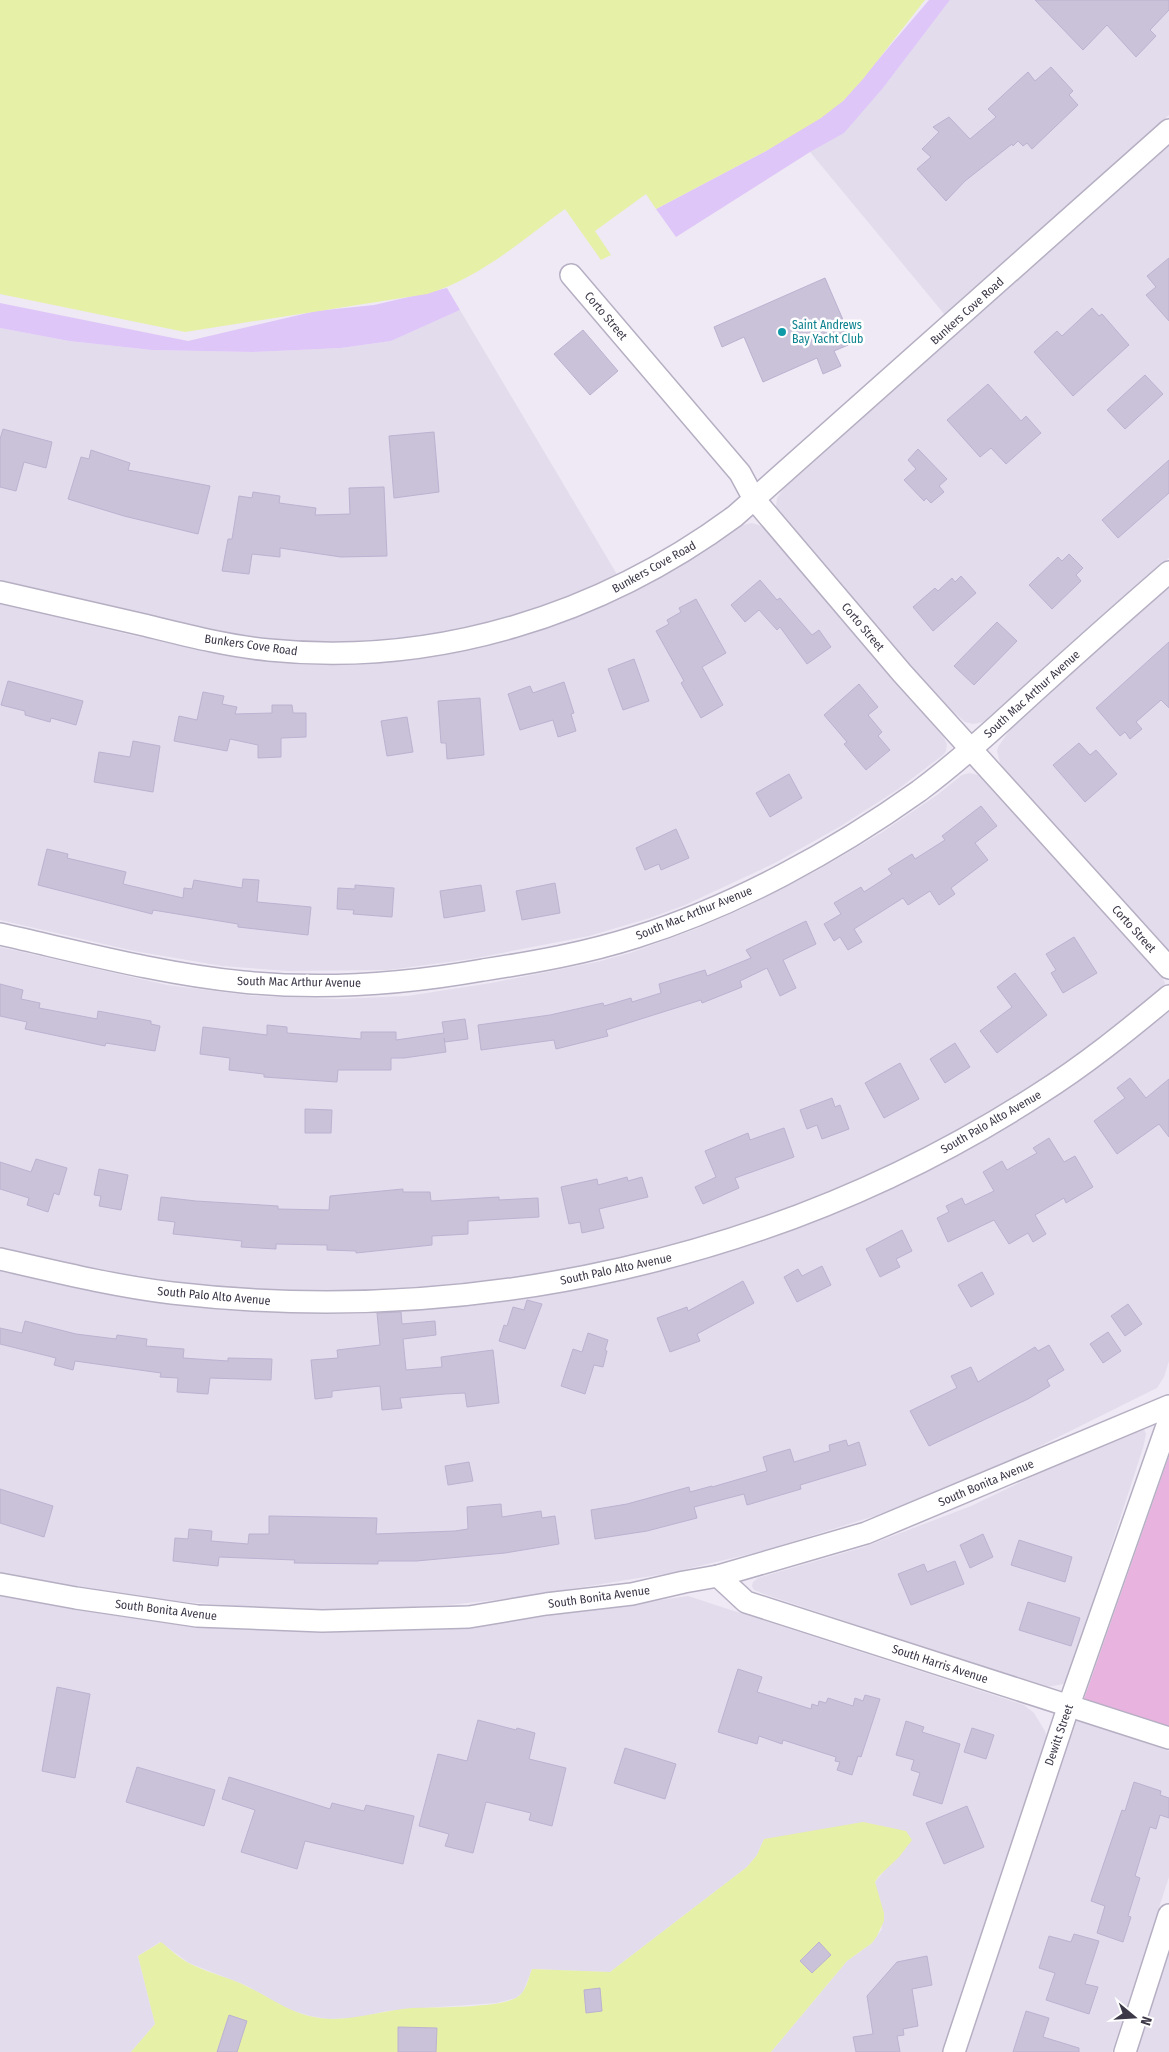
<svg xmlns="http://www.w3.org/2000/svg" width="1169" height="2052" font-family="'Fira Sans Condensed',sans-serif">
	<rect width="100%" height="100%" fill="#eee9f4"/>
	<g fill="#e2dcec">
		<path d="M950,0H1169V115L945,315L810,152L844,132L883,88Z"/>
		<path d="M1169,143V558L983,722L973,724L965,722L945,704L903,659L780,514L776,507L777,498L784,488Z"/>
		<path d="M460,310L618,576L594,588L526,613L460,630L376,642L331,643L275,640L222,632L0,580V328L69,341L152,350L252,352L341,348L391,341Z"/>
		<path d="M752,523L762,526L766,529L879,663L942,734L947,744L946,751L943,755L897,790L841,826L775,863L685,905L650,918L589,936L471,959L388,970L288,971L222,966L134,951L0,920V604L135,636L257,659L313,663L360,664L418,659L507,640L585,614L653,582L696,556L738,526Z"/>
		<path d="M1169,586V952L1002,770L997,751L998,747L1012,727Z"/>
		<path d="M969,773L978,775L984,780L1160,974L1165,983L1162,988L1119,1025L1049,1077L945,1138L844,1186L749,1224L571,1271L436,1288L274,1291L195,1285L115,1274L0,1249V947L167,985L254,996L337,999L407,996L491,983L597,962L630,953L696,929L742,909L820,869L881,833L937,795L962,775Z"/>
		<path d="M1169,1008V1361L1164,1377L1157,1388L1020,1456L980,1474L884,1513L766,1550L670,1573L514,1598L448,1605L394,1608L332,1610L263,1608L148,1599L0,1575V1269L91,1290L141,1299L234,1309L273,1311L476,1303L559,1292L639,1275L775,1236L829,1216L915,1177L978,1142Z"/>
		<path d="M1139,1426L1144,1429L1146,1434L1143,1448L1067,1682L1064,1684L1046,1687L1022,1680L764,1594L754,1590L752,1586L753,1582L758,1578L864,1547L971,1506Z"/>
		<path d="M0,1594L75,1608L197,1627L323,1631L593,1610L688,1596L1024,1705L1034,1713L1045,1731L1047,1738L947,2052H771L847,1961L872,1943L882,1929L875,1882L884,1871L764,1839L757,1855L747,1867L610,1972L532,1969L523,1992L516,1998L497,2003L409,2009L387,2011L355,2018L328,2019L310,2016L287,2009L247,1986L189,1963L160,1942L138,1956L155,2024L131,2052H0Z"/>
		<path d="M1077,1719L1169,1751V1877L1112,2052H966Z"/>
		<path d="M1169,1953V2052H1137Z"/>
	</g>
	<path fill="#e8b3df" d="M1169,1456V1727L1084,1699Z"/>
	<g fill="#dfc6f8">
		<path d="M929,0H950L883,88L844,133L810,152L676,237L656,209L766,151L843,101Z"/>
		<path d="M447,288L460,310L391,341L341,348L252,352L152,350L69,341L0,328V303L188,341L316,311L374,305Z"/>
	</g>
	<g fill="#e7f0a7">
		<path d="M0,0H925L863,79L843,101L821,118L766,151L656,209L646,194L595,231L611,255L601,260L565,209C521,241 480,278 427,294L185,332L0,294Z"/>
		<path d="M863,1822L906,1831L912,1840L899,1857L879,1876L875,1882L884,1913V1921L877,1936L872,1943L847,1961L771,2052H131L155,2024L138,1956L161,1942C171,1950 182,1961 195,1966C212,1974 231,1978 248,1987C269,1997 286,2010 309,2016C344,2025 376,2011 411,2008C435,2007 497,2008 516,1998C526,1993 528,1979 532,1969L610,1972L747,1867L757,1855L764,1839Z"/>
	</g>
	<g fill="#c9c2d9" stroke="#bcb2d1">
		<path d="M1035,0H1169V10L1150,30L1156,36L1136,57L1107,25L1083,50Z"/>
		<path d="M1051,67L1073,91L1069,95L1078,105L1032,149L1027,143L1023,146L1018,141L1013,146L1012,144L965,181L946,201L917,169L931,157L922,149L939,132L933,127L949,117L970,139L996,117L988,109L1028,72L1035,81Z"/>
		<path d="M1169,258V321L1146,295L1156,287L1147,276Z"/>
		<path d="M825,278L853,343L834,351L841,366L823,374L817,358L763,382L744,337L722,347L714,327Z"/>
		<path d="M1092,308L1099,316L1102,314L1129,345L1073,396L1034,352L1057,331L1062,336Z"/>
		<path d="M583,330L618,371L590,395L554,354Z"/>
		<path d="M1145,375L1163,394L1125,429L1107,410Z"/>
		<path d="M988,384L1021,421L1026,416L1041,433L1006,464L991,448L980,457L947,420Z"/>
		<path d="M3,429L52,442L46,468L24,462L16,491L0,487V439Z"/>
		<path d="M434,432L439,492L394,498L389,436Z"/>
		<path d="M918,449L947,479L939,486L944,492L931,503L926,498L924,501L904,480L916,469L908,460Z"/>
		<path d="M91,450L130,463L128,470L210,486L198,534L124,516L68,499L81,457L89,459Z"/>
		<path d="M1169,460V493L1118,538L1102,520Z"/>
		<path d="M384,487L387,556L341,557L280,548V557L252,554L249,574L222,571L228,539H232L239,496L252,498L253,492L280,496L279,503L316,508L315,515L350,514L349,488Z"/>
		<path d="M1069,554L1083,568L1076,575L1081,581L1052,609L1029,585L1058,557L1062,561Z"/>
		<path d="M961,576L976,593L933,631L913,607L935,588L938,591L952,578L955,582Z"/>
		<path d="M760,580L777,600L780,598L812,635L819,630L831,647L807,664L780,627L777,630L759,610L745,622L731,605Z"/>
		<path d="M696,599L726,653L702,667L723,705L701,718L681,683L684,681L656,631L669,624L667,620L681,612L679,608Z"/>
		<path d="M997,622L1017,641L974,685L954,666Z"/>
		<path d="M1169,642V708L1161,700L1136,722L1142,729L1130,739L1125,732L1120,736L1096,708Z"/>
		<path d="M634,659L649,701L623,710L608,669Z"/>
		<path d="M8,681L83,701L76,725L51,718L50,722L25,715V711L1,705Z"/>
		<path d="M564,682L574,713L571,714L576,731L558,737L553,720L520,730L508,694L530,686L533,693Z"/>
		<path d="M859,684L878,707L868,715L882,732L878,736L890,750L866,770L844,744L847,742L824,715Z"/>
		<path d="M203,692L224,696L222,704L237,707L235,714L272,713V705H292L293,713H306V737L281,738V757L258,758V745L230,739L227,751L174,741L179,716L197,720Z"/>
		<path d="M480,698L484,755L447,759L446,743H441L438,701Z"/>
		<path d="M407,717L413,752L387,756L381,721Z"/>
		<path d="M133,741L160,746L153,792L94,782L99,752L130,757Z"/>
		<path d="M1079,743L1090,755L1096,750L1117,774L1085,802L1053,765Z"/>
		<path d="M789,774L802,798L770,817L756,793Z"/>
		<path d="M981,806L997,826L975,843L988,860L951,888L955,894L939,905L930,891L908,905L903,898L854,929L862,942L848,950L840,937L834,941L824,924L841,914L834,903L861,887L864,892L892,874L888,869L912,854L915,859L945,840L942,836Z"/>
		<path d="M676,829L689,858L661,870L659,864L645,870L636,848Z"/>
		<path d="M47,849L68,854L67,858L126,872L123,884L183,898L184,888L192,889L194,880L242,888L243,879L259,880L257,902L311,907L308,935L238,927V924L153,910L152,914L38,885Z"/>
		<path d="M555,883L560,913L522,920L516,891Z"/>
		<path d="M355,885L394,888L392,917L353,914L354,910L337,909L338,888L355,889Z"/>
		<path d="M481,885L485,911L444,918L440,891Z"/>
		<path d="M806,921L816,944L783,960L796,988L780,996L767,968L740,981L742,987L702,1003L701,1000L606,1030L608,1036L556,1049L554,1040L481,1050L478,1025L550,1015L603,1003L604,1006L631,998L632,1002L661,993L659,984L705,970L707,976L751,958L746,950Z"/>
		<path d="M1074,937L1097,973L1063,993L1051,973L1056,970L1046,954Z"/>
		<path d="M1015,973L1047,1015L997,1053L980,1031L1012,1007L997,987Z"/>
		<path d="M0,984L23,990L21,999L40,1003L39,1008L97,1019L98,1011L151,1021V1024L160,1026L155,1051L106,1043L105,1046L25,1029L27,1022L0,1016Z"/>
		<path d="M465,1019L468,1039L445,1042L444,1038L446,1052L404,1058H391V1070H338L337,1082L264,1077V1074L229,1070L230,1058L200,1054L203,1027L267,1035V1025L287,1027V1033L361,1039V1032H396V1040L444,1033L442,1022Z"/>
		<path d="M955,1043L970,1067L945,1083L930,1059Z"/>
		<path d="M900,1063L919,1099L884,1118L865,1083Z"/>
		<path d="M1130,1078L1146,1098L1169,1079V1137L1159,1124L1117,1154L1094,1121L1125,1098L1117,1088Z"/>
		<path d="M832,1098L835,1107L840,1105L849,1129L822,1139L817,1125L807,1129L800,1110Z"/>
		<path d="M305,1109L332,1110L331,1133H305Z"/>
		<path d="M784,1128L794,1157L735,1178L739,1188L703,1204L695,1187L716,1177L705,1151L748,1133L750,1140Z"/>
		<path d="M1049,1138L1064,1162L1075,1156L1093,1187L1066,1203L1064,1198L1035,1215L1046,1234L1033,1242L1028,1233L1009,1244L994,1220L948,1242L937,1218L949,1212L946,1206L962,1198L965,1205L994,1191L983,1172L1002,1161L1007,1170L1037,1153L1033,1148Z"/>
		<path d="M36,1159L67,1168L59,1195L54,1193L48,1212L27,1205L29,1198L0,1189V1162L31,1172Z"/>
		<path d="M99,1169L128,1175L121,1210L99,1206L101,1196L94,1195Z"/>
		<path d="M627,1177L628,1181L642,1177L648,1197L599,1209L604,1228L582,1233L580,1222L569,1224L561,1187L597,1179L598,1185Z"/>
		<path d="M403,1189V1192H430L431,1201L499,1197V1200L538,1198L539,1217L468,1221V1234L432,1236V1245L356,1253V1251L327,1250V1245L276,1244V1249L241,1247L242,1241L173,1234L175,1222L158,1220L161,1197L196,1201L278,1206V1209L329,1210L330,1196Z"/>
		<path d="M902,1230L912,1251L896,1259L900,1267L880,1277L866,1249Z"/>
		<path d="M822,1266L831,1285L797,1302L784,1277L798,1269L802,1276Z"/>
		<path d="M982,1272L994,1294L971,1307L958,1285Z"/>
		<path d="M743,1281L754,1303L697,1334L700,1341L670,1352L657,1318L687,1307L688,1311Z"/>
		<path d="M527,1300L542,1304L525,1349L499,1341L504,1325L507,1326L513,1307L524,1310Z"/>
		<path d="M1128,1304L1142,1324L1125,1336L1111,1316Z"/>
		<path d="M401,1312L402,1324L435,1321L436,1335L403,1339L406,1370L442,1367L441,1357L493,1350L499,1403L467,1407L465,1393L445,1394L400,1398L402,1408L382,1410L380,1386L332,1391V1397L315,1399L311,1360L338,1358L337,1350L380,1345L377,1313Z"/>
		<path d="M25,1321L76,1334L116,1339L117,1335L147,1339L146,1346L184,1349L183,1358L228,1361V1358L272,1359L271,1380L210,1378L208,1394L177,1392L178,1378L160,1377L161,1373L75,1361L73,1370L54,1365L56,1358L0,1344V1328L22,1333Z"/>
		<path d="M1108,1332L1121,1351L1103,1363L1090,1344Z"/>
		<path d="M588,1333L608,1340L605,1350L607,1351L603,1367L594,1365L585,1394L561,1386L573,1349L582,1352Z"/>
		<path d="M1049,1345L1064,1370L1047,1380L1050,1386L1028,1399L929,1446L910,1411L957,1388L951,1376L971,1367L978,1382L1035,1347L1038,1351Z"/>
		<path d="M846,1440L848,1446L859,1442L866,1465L800,1485L801,1489L747,1505L744,1494L694,1507L697,1518L647,1531L595,1539L591,1510L627,1504L689,1487L690,1492L712,1486V1487L767,1471L763,1457L790,1449L794,1462L830,1451L829,1445Z"/>
		<path d="M469,1462L473,1481L448,1485L445,1466Z"/>
		<path d="M0,1489L53,1506L44,1537L0,1523Z"/>
		<path d="M501,1504L502,1517L541,1511L542,1518L555,1516L559,1544L505,1553L416,1561H378V1564L294,1563L295,1560L219,1557L218,1566L173,1561L175,1538L188,1539L189,1529L212,1531L211,1541L248,1544L249,1534H269V1516L377,1518L376,1534L455,1531L468,1529L467,1507Z"/>
		<path d="M983,1534L993,1557L970,1568L960,1545Z"/>
		<path d="M1019,1540L1072,1557L1065,1582L1011,1565Z"/>
		<path d="M955,1561L964,1584L911,1605L898,1574L924,1564L927,1572Z"/>
		<path d="M1028,1602L1080,1618L1071,1646L1019,1630Z"/>
		<path d="M738,1669L762,1677L757,1692L811,1709L812,1704L818,1706L819,1701L826,1703L828,1698L853,1706L855,1698L863,1701L865,1695L880,1699L861,1757L858,1756L852,1775L837,1770L840,1762L835,1761L836,1757L783,1740L782,1744L759,1736L757,1744L718,1732Z"/>
		<path d="M57,1687L90,1694L75,1778L42,1771Z"/>
		<path d="M478,1720L516,1730L517,1728L535,1733L529,1759L566,1768L552,1826L529,1820L531,1813L486,1802L473,1853L445,1846L449,1834L419,1826L438,1754L467,1761Z"/>
		<path d="M906,1721L924,1727L922,1732L960,1744L942,1804L913,1795L920,1773L911,1770L914,1760L896,1755Z"/>
		<path d="M972,1728L994,1735L986,1759L964,1752Z"/>
		<path d="M625,1748L676,1764L665,1799L614,1783Z"/>
		<path d="M137,1767L215,1790L204,1826L126,1802Z"/>
		<path d="M229,1777L330,1809L332,1803L364,1811L366,1805L414,1816L403,1864L305,1841L297,1869L241,1852L255,1810L222,1799Z"/>
		<path d="M1134,1782L1161,1791L1160,1795L1169,1798V1818L1160,1815L1156,1829L1150,1827L1135,1876L1140,1878L1128,1916L1131,1917L1123,1942L1097,1933L1105,1906L1091,1901L1122,1810L1125,1811Z"/>
		<path d="M967,1806L984,1847L944,1864L926,1823Z"/>
		<path d="M1074,1934L1099,1941L1085,1984L1098,1987L1089,2014L1046,2000L1055,1973L1039,1968L1049,1936L1071,1942Z"/>
		<path d="M819,1942L831,1955L812,1973L800,1961Z"/>
		<path d="M927,1956L932,1985L912,1989L918,2026L903,2029L904,2035L897,2036L900,2052H856L853,2037L873,2034L867,1996L897,1962Z"/>
		<path d="M600,1988L602,2011L586,2013L584,1990Z"/>
		<path d="M1026,2011L1049,2018L1043,2037L1079,2048V2052H1013Z"/>
		<path d="M229,2015L247,2021L237,2052H217Z"/>
		<path d="M398,2027L437,2028L436,2052H398Z"/>
	</g>
	<g fill="none" stroke-linecap="round" stroke-linejoin="round">
		<defs>
			<g id="minor">
				<path d="M571,275L740,473L754,499L902,673L1169,968"/>
				<path d="M0,592C48,603 96,614 144,625C185,635 227,646 269,650C436,667 601,615 735,516L1169,130"/>
				<path d="M0,934C80,952 161,974 243,982C323,990 404,984 483,970C535,962 586,953 636,937C735,906 835,851 919,791C959,761 996,727 1033,693C1078,652 1123,612 1169,572"/>
				<path d="M0,1259C57,1272 114,1286 172,1293C473,1328 784,1259 1039,1094C1085,1065 1127,1031 1169,996"/>
				<path d="M718,1576L746,1602L1169,1738"/>
				<path d="M0,1584L76,1598L197,1616L322,1621L469,1617L546,1604L632,1594L684,1582L718,1576L866,1533L1169,1406"/>
				<path d="M954,2052L1069,1705L1169,1420"/>
				<path d="M1125,2052L1169,1915"/>
			</g>
		</defs>
		<use href="#minor" stroke="#b6afc3" stroke-width="24"/>
		<use href="#minor" stroke="#fff" stroke-width="21"/>
	</g>
	<circle fill="#0f9aa8" stroke="#fff" stroke-width="2" cx="782" cy="332" r="5"/>
	<g text-anchor="middle" stroke-width="5" stroke-linejoin="round" paint-order="stroke">
		<g font-size="12" fill="#3d3848" stroke="#fff">
			<text transform="translate(967 311) rotate(-42)" y="4">Bunkers Cove Road</text>
			<text transform="translate(606 316) rotate(50)" y="4">Corto Street</text>
			<text transform="translate(654 567) rotate(-29)" y="4">Bunkers Cove Road</text>
			<text transform="translate(863 627) rotate(50)" y="4">Corto Street</text>
			<text transform="translate(251 645) rotate(8)" y="4">Bunkers Cove Road</text>
			<text transform="translate(1032 694) rotate(-42)" y="4">South Mac Arthur Avenue</text>
			<text transform="translate(694 913) rotate(-22)" y="4">South Mac Arthur Avenue</text>
			<text transform="translate(1134 929) rotate(48)" y="4">Corto Street</text>
			<text transform="translate(299 982) rotate(1)" y="4">South Mac Arthur Avenue</text>
			<text transform="translate(991 1122) rotate(-30)" y="4">South Palo Alto Avenue</text>
			<text transform="translate(616 1269) rotate(-12)" y="4">South Palo Alto Avenue</text>
			<text transform="translate(214 1296) rotate(5)" y="4">South Palo Alto Avenue</text>
			<text transform="translate(986 1483) rotate(-23)" y="4">South Bonita Avenue</text>
			<text transform="translate(599 1597) rotate(-8)" y="4">South Bonita Avenue</text>
			<text transform="translate(166 1610) rotate(7)" y="4">South Bonita Avenue</text>
			<text transform="translate(940 1664) rotate(18)" y="4">South Harris Avenue</text>
			<text transform="translate(1059 1735) rotate(-71)" y="4">Dewitt Street</text>
		</g>
		<g font-size="12" fill="#0d838f" stroke="#fff" text-anchor="start">
			<text x="792" y="329">Saint Andrews<tspan x="792" dy="14">Bay Yacht Club</tspan></text>
		</g>
	</g>
	<g transform="translate(1134 2017) rotate(108)" stroke="#ffffff" stroke-width="4" paint-order="stroke">
	<path d="M0-4L9 19L0 12L-9 19Z" fill="#3d3848"/>
	<text y="-8" font-size="14" font-weight="bold" text-anchor="middle" fill="#3d3848">N</text>
	</g>
</svg>
